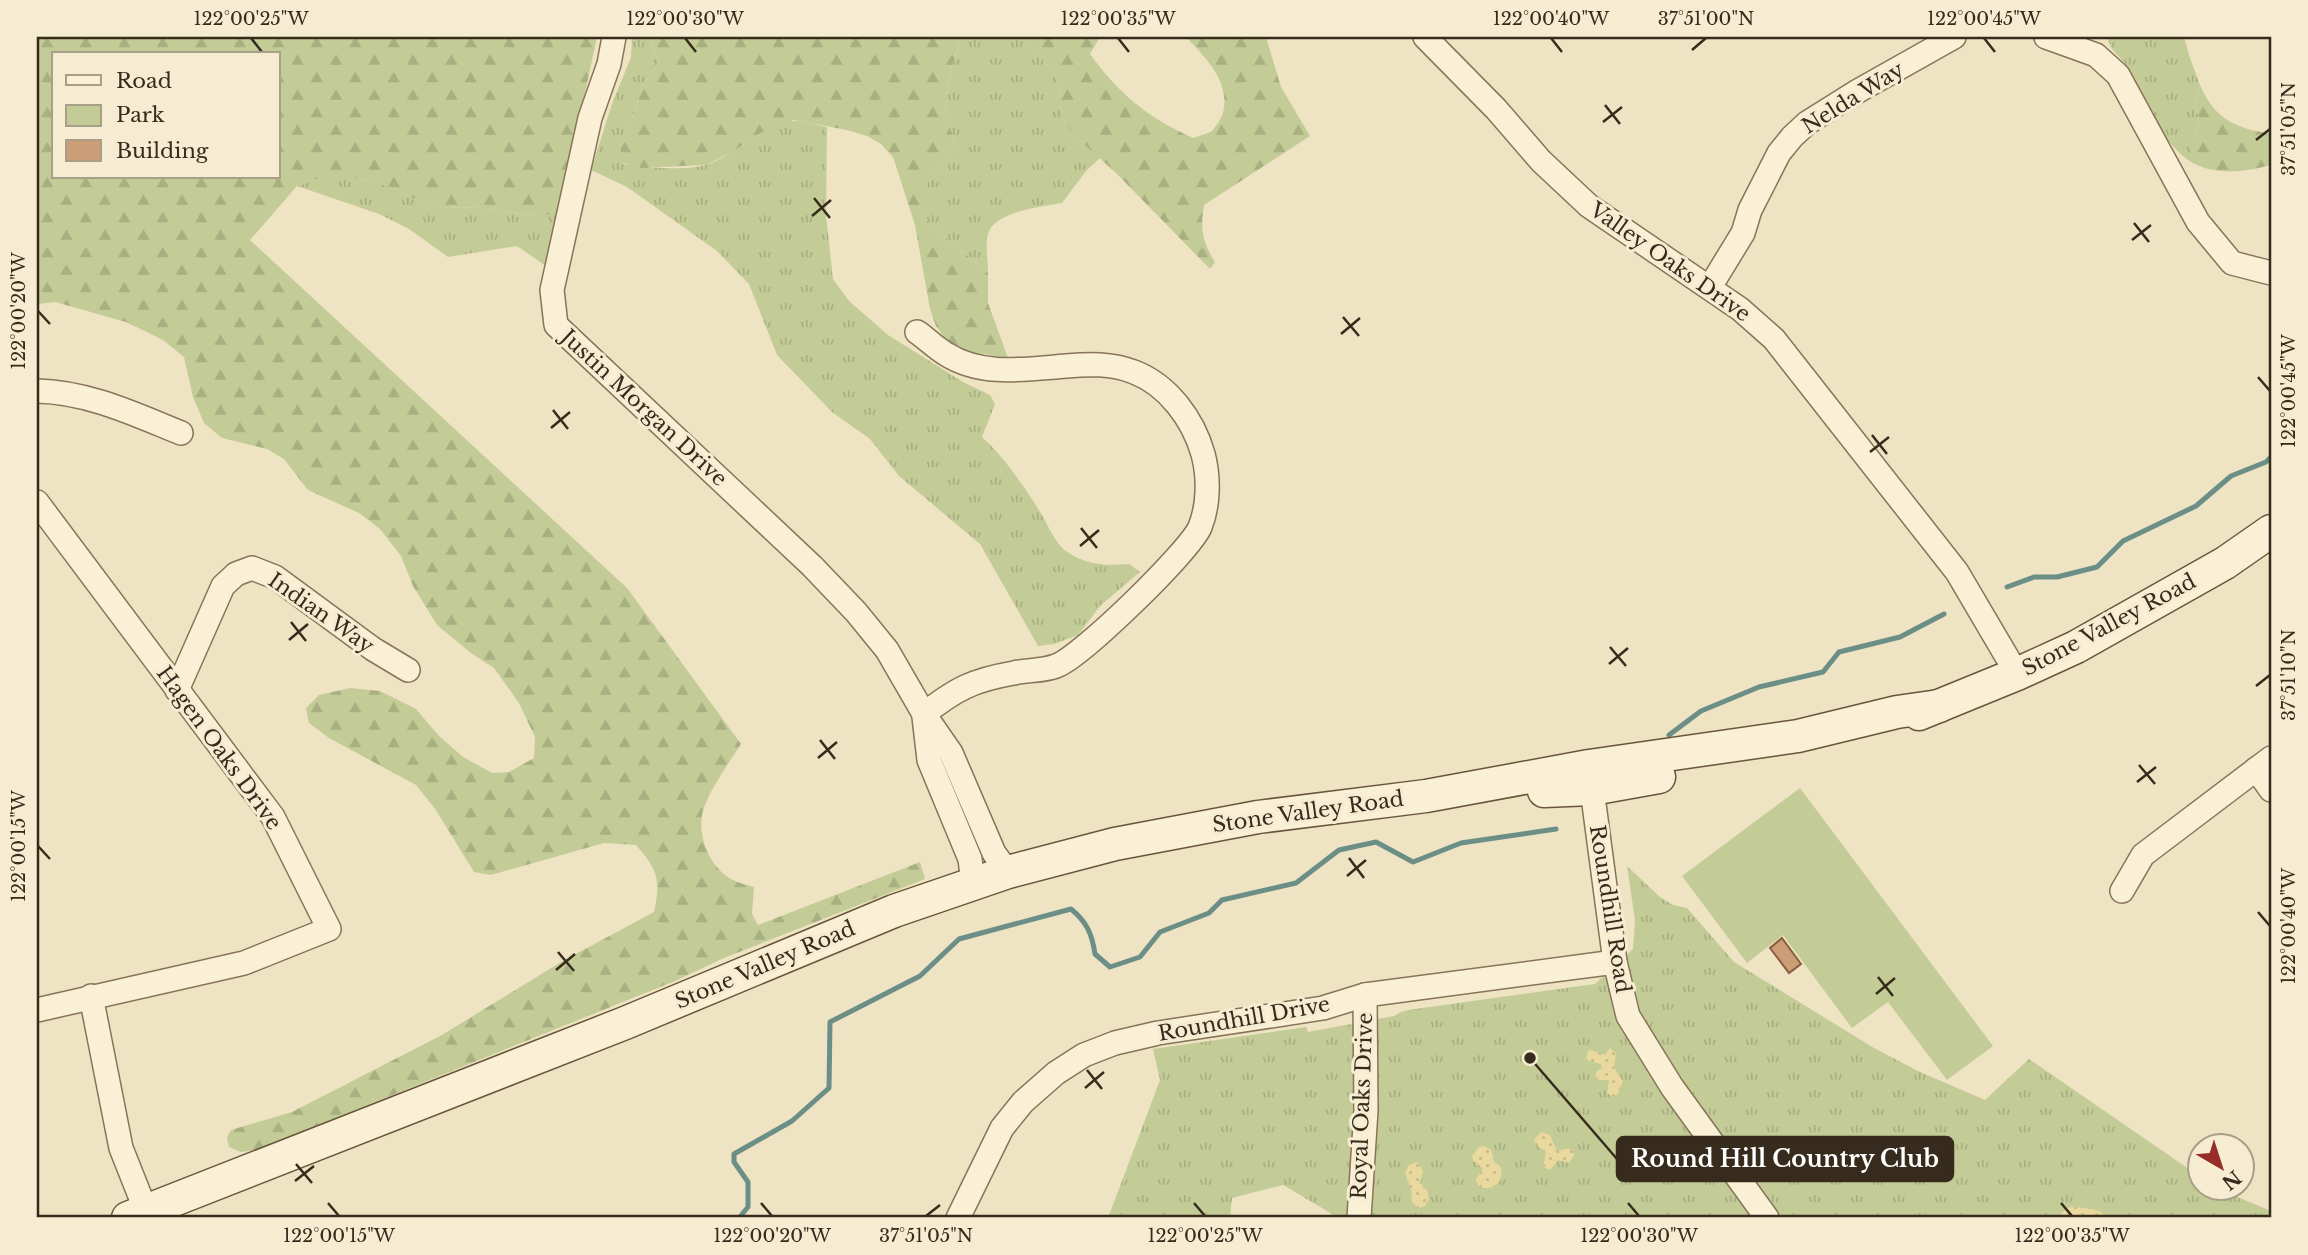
<svg xmlns="http://www.w3.org/2000/svg" width="2308" height="1255" font-family="'Libre Baskerville',serif">
	<defs>
		<pattern id="grass-tufts" width="24" height="20" patternUnits="userSpaceOnUse" patternTransform="scale(1.75)"><rect width="24" height="20" fill="#c3cc96"/><path d="M3 7l-1-3M5 7V3M7 7l1-3M15 17l-1-3M17 17v-4M19 17l1-3" fill="none" stroke="#a8af81"/></pattern>
		<pattern id="forest-firs" width="22" height="20" patternUnits="userSpaceOnUse" patternTransform="scale(1.75)"><rect width="22" height="20" fill="#c3cc96"/><path d="M5 1l3.5 6h-7zM16 11l3.5 6h-7z" fill="#a8af81"/></pattern>
		<pattern id="sand-dots" width="8" height="8" patternUnits="userSpaceOnUse" patternTransform="scale(1.75)"><rect width="8" height="8" fill="#ead99e"/><path d="M2 2h.1M6 6h.1" fill="none" stroke="#c9ba88" stroke-width="1.8" stroke-linecap="round"/></pattern>
	</defs>
	<rect width="100%" height="100%" fill="#eee3c2"/>
	<g fill="url(#grass-tufts)">
		<path d="M632,37H650L659,63L642,86L636,109L620,142L623,164C643,168 689,171 709,164C734,154 770,121 795,121C805,121 817,125 827,127L826,215L833,279L849,301L888,335L963,382L990,395L995,404L982,437C1005,458 1022,484 1039,510C1046,521 1056,545 1066,551C1085,565 1107,566 1129,564L1140,572L1101,605L1078,635L1054,644L1038,646L980,544L899,476L870,439L832,412L777,355L749,284L717,251L627,187L591,170L612,104L631,57Z"/>
		<path d="M962,37H1023L1041,55L1059,84L1061,115L1072,133L1100,158L1086,171L1062,203C1042,207 994,211 988,234C985,245 988,261 988,273L936,229L924,216L917,194L935,174L955,143L945,110L951,68Z"/>
		<path d="M2108,37H2184L2190,58L2200,85L2195,106L2199,118L2198,129L2191,142V162C2159,141 2147,100 2128,68C2122,58 2108,49 2108,37Z"/>
		<path d="M338,177L361,179L392,187L413,198L441,207L484,208L533,216L562,200L546,266L517,246L448,257L409,229L379,214L297,186L320,178Z"/>
		<path d="M1627,866L1660,897L1673,905L1687,908L1734,962L1874,1048L1918,1071L1985,1100L2029,1059L2199,1176L2200,1188L2218,1189L2271,1211V1218H1339L1283,1185L1232,1198L1230,1218H1108L1160,1080L1153,1049L1306,1027L1308,1032L1394,1016L1401,1012L1408,1010L1595,984L1633,949L1635,920Z"/>
	</g>
	<g fill="url(#forest-firs)" fill-rule="evenodd">
		<path d="M37,37H597L562,200L552,214L533,216L484,208L441,207L413,198L392,187L361,179L320,178L297,186L250,240L627,588L741,744C729,763 706,794 702,815C698,839 711,869 733,880C739,883 747,885 754,887L752,914L758,925L920,862L925,879L724,958L675,981L256,1150L241,1152L229,1147L227,1138L231,1130L292,1112L442,1035L561,962L654,912C661,880 658,870 636,845L604,843L491,875L474,872L436,810L416,785L329,738L309,723L306,708L319,695L350,688L380,691L416,709L439,736L463,757L492,773L509,772L534,758L535,737L519,703L494,668L471,653L437,625L413,586L401,556L380,529L359,513L308,490L284,459L267,449L222,438L204,423L193,397L184,357L163,340L126,322L55,302L37,304ZM54,54H278V177H54Z"/>
		<path d="M650,37H962L951,68L945,110L955,143L935,174L918,195L924,216L936,229L988,273V303L1008,358L966,351L948,342L936,326L930,309L915,225L893,157L881,144L867,136L847,130L794,120L761,133L732,152L706,165L641,168L622,163L620,142L636,109L642,86L659,63Z"/>
		<path d="M1023,37H1100L1090,54C1120,95 1147,117 1193,138L1211,132C1215,127 1221,120 1223,113C1231,82 1205,57 1186,37H1266L1281,87L1310,136L1204,205C1200,229 1202,241 1215,262L1210,269L1117,174L1072,133L1061,115L1059,84L1041,55Z"/>
		<path d="M2200,85C2215,120 2236,128 2271,134V165C2246,172 2215,176 2191,162V142L2198,129L2199,118L2195,106Z"/>
	</g>
	<g fill="url(#sand-dots)">
		<path d="M1610,1048L1616,1053L1614,1068L1623,1081L1618,1094L1613,1097L1607,1093L1609,1080H1599L1595,1075L1596,1072L1602,1068L1601,1064L1589,1061L1586,1058L1588,1051L1591,1050L1605,1055Z"/>
		<path d="M1541,1132L1550,1135L1557,1151C1564,1151 1570,1144 1574,1155L1569,1163L1558,1160L1550,1170L1543,1167L1546,1152L1536,1145L1534,1140Z"/>
		<path d="M1484,1146L1491,1150C1492,1153 1493,1157 1494,1161C1499,1168 1499,1161 1501,1170C1504,1184 1491,1191 1479,1187L1476,1179L1483,1169L1473,1160L1472,1156L1479,1147Z"/>
		<path d="M1417,1162L1423,1171L1420,1183L1427,1190L1429,1199L1425,1206L1419,1208L1412,1202L1411,1189L1405,1173L1409,1165Z"/>
		<path d="M2070,1207C2082,1208 2100,1207 2106,1218H2064L2061,1213Z"/>
	</g>
	<path fill="#c3cc96" d="M1800,788L1993,1046L1947,1080L1888,1002L1852,1028L1783,935L1747,963L1682,876Z"/>
	<g fill="none" stroke-linecap="round" stroke-linejoin="round">
		<g stroke="#6b8e87" stroke-width="5">
			<path d="M2007,587L2034,577H2057L2097,567L2123,541L2196,506L2231,476L2266,462L2271,457"/>
			<path d="M1669,735L1701,711L1759,687L1823,672L1839,652L1900,637L1944,614"/>
			<path d="M739,1218L748,1207V1182L734,1162V1154L792,1121L829,1088L830,1022L920,976L959,939L1071,909C1087,922 1092,934 1095,954L1110,967L1140,957L1160,932L1209,913L1222,900L1296,883L1339,850L1376,842L1413,862L1461,843L1556,829"/>
		</g>
	</g>
	<path fill="#cc9e77" stroke="#875e3f" stroke-width="2" d="M1782,938L1801,964L1789,973L1770,948Z"/>
	<g fill="none" stroke-linecap="round" stroke-linejoin="round">
		<defs>
			<g id="street">
				<path d="M614,37L609,64L590,118L552,290L556,325L812,566L856,612L887,650L924,714L951,753L994,853L1008,872"/>
				<path d="M1425,37L1496,109L1541,161L1589,206L1740,309L1774,339L1957,572L2017,674"/>
				<path d="M2046,37L2096,55L2118,75L2198,222L2232,263L2271,273"/>
				<path d="M1710,287L1743,233L1750,210L1779,153L1792,137L1807,123L1858,91L1954,37"/>
				<path d="M917,332C927,339 936,348 946,354C982,377 1027,369 1066,366C1089,364 1111,363 1134,372C1168,385 1193,419 1203,454C1209,476 1209,505 1200,527C1190,551 1080,658 1056,666C1043,671 1027,670 1014,673C973,680 956,689 924,714"/>
				<path d="M37,391C88,392 134,414 181,433"/>
				<path d="M37,502L273,817L329,929L244,963L37,1010"/>
				<path d="M177,690L223,586L236,574L252,568L275,577L373,649L408,670"/>
				<path d="M924,717L929,760L970,859L973,883"/>
				<path d="M2256,769L2271,790"/>
				<path d="M1590,774L1615,962L1628,1016L1672,1087L1767,1218"/>
				<path d="M2122,891L2143,855L2271,758"/>
				<path d="M91,996L121,1148L146,1211"/>
				<path d="M958,1218L1002,1128L1023,1102L1056,1073L1084,1055L1115,1043L1158,1033L1323,1008L1365,995L1615,962"/>
				<path d="M1359,1218L1366,1110L1365,995"/>
			</g>
			<g id="secondary">
				<path d="M1919,714L2017,674L2076,647L2225,563L2271,531"/>
				<path d="M1544,791L1592,789L1659,777"/>
				<path d="M128,1218L625,1023L894,911L1008,872L1115,844L1258,817L1426,796L1589,766L1798,736L1897,712L1939,706"/>
			</g>
		</defs>
		<use href="#street" stroke="#887459" stroke-width="26"/>
		<use href="#secondary" stroke="#69553c" stroke-width="35"/>
		<use href="#street" stroke="#f9f0d5" stroke-width="23"/>
		<use href="#secondary" stroke="#f9f0d5" stroke-width="32"/>
	</g>
	<path fill="none" stroke="#372b1d" stroke-width="2.5" d="M251,38L262,52M685,38L696,52M1118,38L1129,52M1551,38L1562,52M1984,38L1995,52M1692,50L1706,38M1605,105L1620,124M1603,122L1622,107M2256,140L2270,129M814,198L830,218M812,216L831,200M2134,223L2149,242M2132,240L2151,225M38,311L50,324M1343,317L1359,336M1341,334L1360,318M2258,377L2270,391M553,410L568,429M551,428L570,412M1872,435L1887,454M1870,452L1889,437M1081,528L1097,548M1080,546L1099,530M291,622L306,641M289,640L308,624M1610,647L1626,666M1609,664L1628,648M2256,686L2270,675M820,740L835,759M818,758L837,742M2139,765L2155,784M2137,782L2156,767M38,846L50,859M1349,858L1364,878M1347,876L1366,860M2258,912L2270,926M558,952L574,971M556,970L575,954M1878,977L1893,996M1876,994L1895,978M1087,1070L1102,1089M1085,1088L1104,1072M296,1164L312,1183M295,1181L314,1166M328,1203L339,1216M761,1203L772,1216M1194,1203L1205,1216M1628,1203L1639,1216M2061,1203L2072,1216M926,1216L940,1205"/>
	<g text-anchor="middle" stroke-width="6" stroke-linejoin="round" paint-order="stroke">
		<g font-size="21" fill="#372b1d" stroke="#f5ecd1">
			<text transform="translate(1853 98) rotate(-32)" y="7">Nelda Way</text>
			<text transform="translate(1670 262) rotate(35)" y="7">Valley Oaks Drive</text>
			<text transform="translate(644 408) rotate(43)" y="7">Justin Morgan Drive</text>
			<text transform="translate(321 613) rotate(35)" y="7">Indian Way</text>
			<text transform="translate(2109 625) rotate(-28)" y="7">Stone Valley Road</text>
			<text transform="translate(219 748) rotate(54)" y="7">Hagen Oaks Drive</text>
			<text transform="translate(1308 812) rotate(-8)" y="7">Stone Valley Road</text>
			<text transform="translate(1610 909) rotate(81)" y="7">Roundhill Road</text>
			<text transform="translate(765 965) rotate(-23)" y="7">Stone Valley Road</text>
			<text transform="translate(1244 1019) rotate(-10)" y="7">Roundhill Drive</text>
			<text transform="translate(1362 1106) rotate(-88)" y="7">Royal Oaks Drive</text>
		</g>
	</g>
	<path fill="none" stroke="#372b1d" stroke-width="2.5" d="M1530 1058L1617 1159"/>
	<circle fill="#372b1d" stroke="#f5ecd1" stroke-width="2.5" cx="1530" cy="1058" r="7"/>
	<rect fill="#372b1d" stroke="#372b1d" stroke-width="2.5" x="1617" y="1137" width="336" height="44" rx="7"/>
	<g font-size="23" text-anchor="middle" font-weight="bold" fill="#fff">
		<text x="1785" y="1167">Round Hill Country Club</text>
	</g>
	<rect width="2308" height="1255" fill="none" stroke="#f5ecd1" stroke-width="77"/>
	<rect x="52" y="52" width="228" height="126" fill="#f5ecd1" stroke="#a99f89" stroke-width="2"/>
	<rect x="66" y="75" width="35" height="10" fill="#f9f0d5" stroke="#a99f89" stroke-width="2"/>
	<text x="116" y="88" font-size="21" fill="#372b1d">Road</text>
	<rect x="66" y="105" width="35" height="21" fill="#c3cc96" stroke="#a99f89" stroke-width="2"/>
	<text x="116" y="122" font-size="21" fill="#372b1d">Park</text>
	<rect x="66" y="140" width="35" height="21" fill="#cc9e77" stroke="#a99f89" stroke-width="2"/>
	<text x="116" y="158" font-size="21" fill="#372b1d">Building</text>
	<g transform="translate(2221 1167) rotate(141)"><circle r="33" fill="#f5ecd1" stroke="#a99f89" stroke-width="2"/>
	<path d="M0-5L12 26L0 18L-12 26Z" fill="#972d29"/>
	<text y="-10" font-size="19" font-weight="bold" text-anchor="middle" fill="#372b1d">N</text>
	</g>
	<rect x="38" y="38" width="2232" height="1178" fill="none" stroke="#372b1d" stroke-width="2.5"/>
	<g font-size="18" text-anchor="middle" fill="#372b1d">
		<text x="251" y="25">122°00'25"W</text>
		<text x="685" y="25">122°00'30"W</text>
		<text x="1118" y="25">122°00'35"W</text>
		<text x="1551" y="25">122°00'40"W</text>
		<text x="1706" y="25">37°51'00"N</text>
		<text x="1984" y="25">122°00'45"W</text>
		<text transform="translate(2289 129) rotate(-90)" y="6">37°51'05"N</text>
		<text transform="translate(19 311) rotate(-90)" y="6">122°00'20"W</text>
		<text transform="translate(2289 391) rotate(-90)" y="6">122°00'45"W</text>
		<text transform="translate(2289 675) rotate(-90)" y="6">37°51'10"N</text>
		<text transform="translate(19 846) rotate(-90)" y="6">122°00'15"W</text>
		<text transform="translate(2289 926) rotate(-90)" y="6">122°00'40"W</text>
		<text x="339" y="1242">122°00'15"W</text>
		<text x="772" y="1242">122°00'20"W</text>
		<text x="926" y="1242">37°51'05"N</text>
		<text x="1205" y="1242">122°00'25"W</text>
		<text x="1639" y="1242">122°00'30"W</text>
		<text x="2072" y="1242">122°00'35"W</text>
	</g>
</svg>
